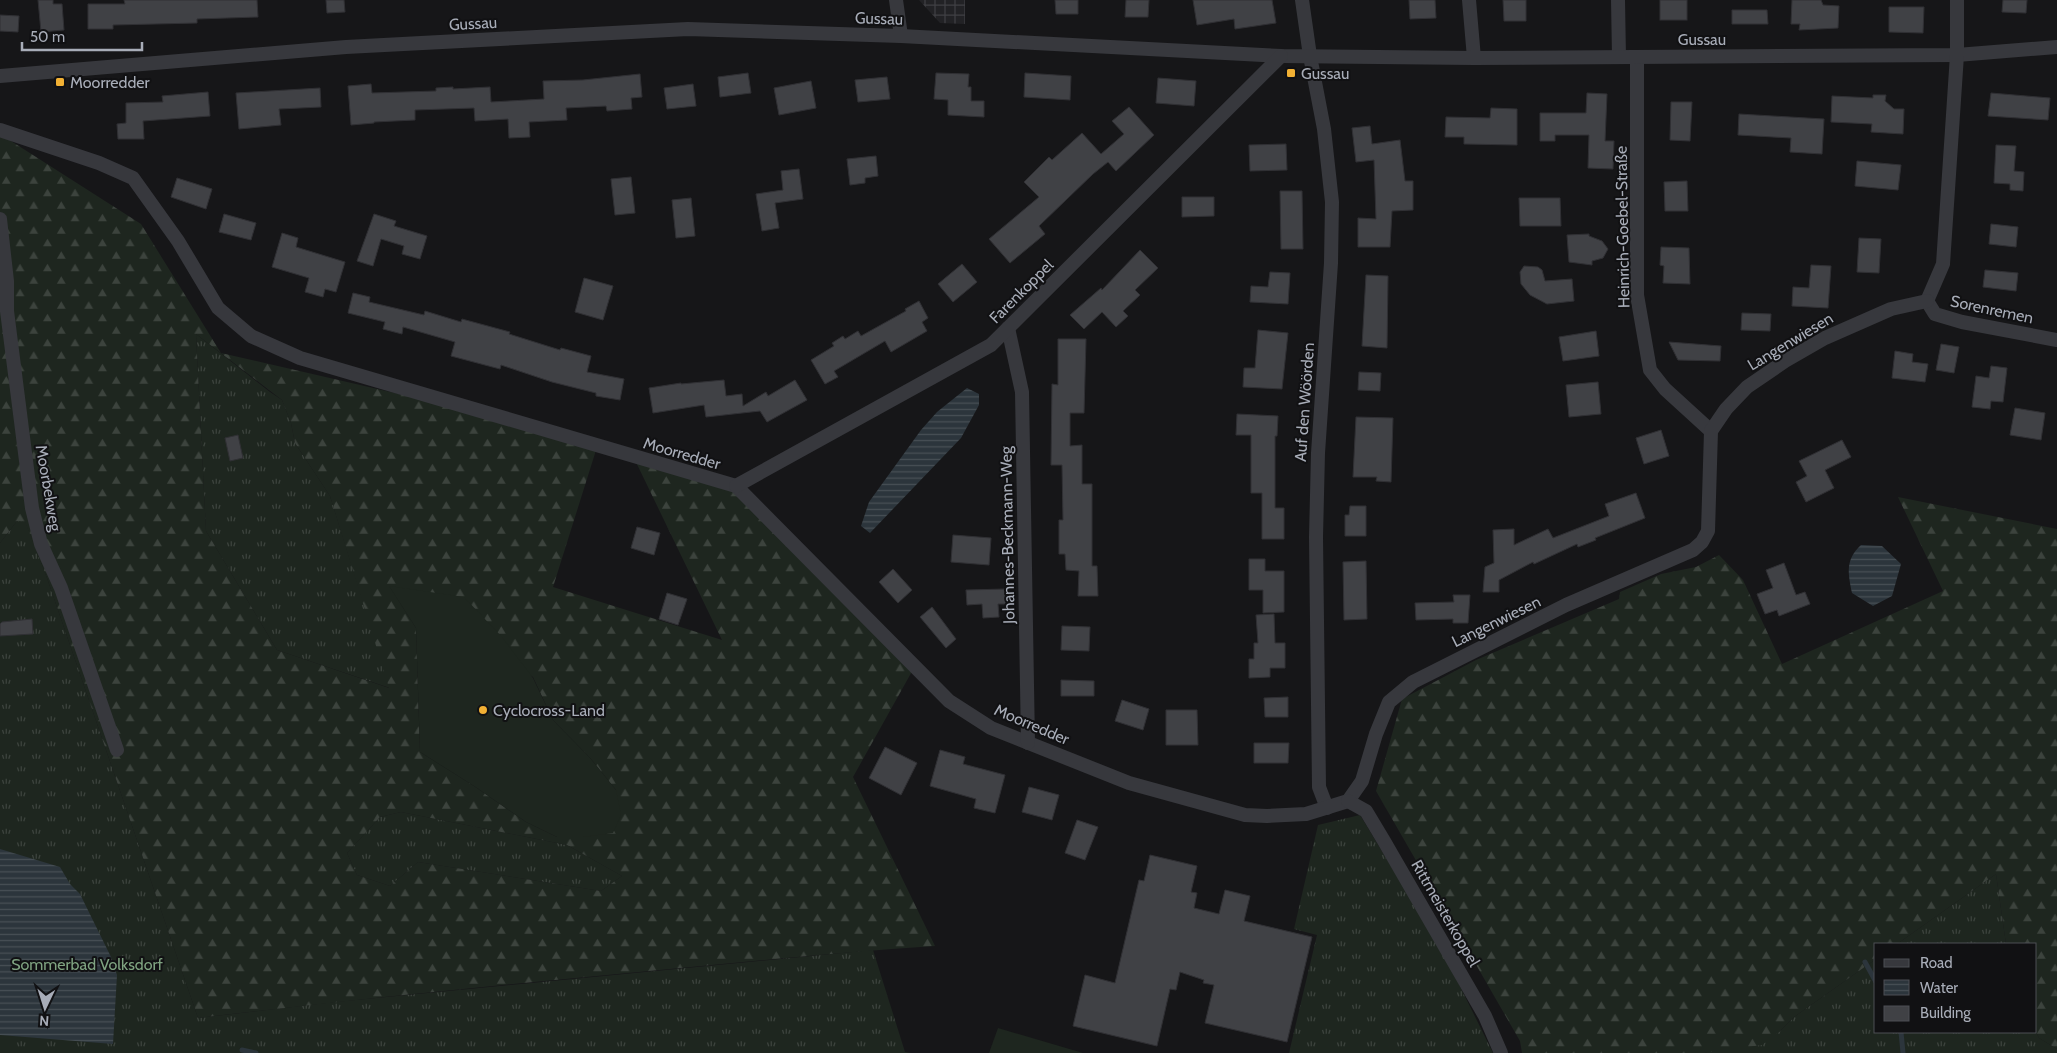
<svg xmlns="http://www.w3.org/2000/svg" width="2057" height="1053" font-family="Cabin,sans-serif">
	<defs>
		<pattern id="industrial-grid" width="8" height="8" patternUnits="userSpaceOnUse" patternTransform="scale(1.25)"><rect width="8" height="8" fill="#222225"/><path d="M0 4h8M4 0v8" fill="none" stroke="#3f3f43"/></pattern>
		<pattern id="grass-tufts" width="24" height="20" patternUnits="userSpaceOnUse" patternTransform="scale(1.25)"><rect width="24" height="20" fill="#1e261f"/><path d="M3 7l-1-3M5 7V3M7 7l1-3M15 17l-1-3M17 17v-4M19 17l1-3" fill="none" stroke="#3c433d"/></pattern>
		<pattern id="forest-firs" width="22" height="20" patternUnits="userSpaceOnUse" patternTransform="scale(1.25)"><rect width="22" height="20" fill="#1e261f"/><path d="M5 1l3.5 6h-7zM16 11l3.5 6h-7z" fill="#3c433d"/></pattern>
		<pattern id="water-rules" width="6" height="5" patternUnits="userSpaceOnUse" patternTransform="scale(1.25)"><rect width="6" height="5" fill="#2c353c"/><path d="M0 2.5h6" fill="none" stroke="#485056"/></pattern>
	</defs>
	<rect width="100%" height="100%" fill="#161618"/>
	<path fill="url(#industrial-grid)" d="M919,0H965V24L940,23Z"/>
	<g fill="url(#grass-tufts)">
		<path d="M196,334L270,392L282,400L291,423L295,443L330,496L390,688L277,650L206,531Z"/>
		<path d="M17,521H25L47,578L198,1018L335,1002L873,950L905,1052L911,1053H0V543Z"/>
		<path d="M401,812L567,845L622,876L601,891L418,862L390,886L357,875L347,853L380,817Z"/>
		<path d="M1360,815L1443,952L1493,1053H1289L1317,935L1294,929L1318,825Z"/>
		<path d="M1996,874L2006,944H1897Z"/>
		<path d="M1876,959V1032H2036L2039,1038L2057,1049V1053H1704L1779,1032L1794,1017Z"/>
	</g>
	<g fill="url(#forest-firs)" fill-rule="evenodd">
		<path d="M0,134L141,224L221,353L477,412L597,447L553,587L722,640L634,458L736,486L915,666L853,777L935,946C839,952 744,962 649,971C498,985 348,1000 198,1018L47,578L25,522L17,521L0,543ZM196,334L282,400L291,423L295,443L330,496L389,688L277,650L206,531ZM390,587L533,677L553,720L591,759L616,790L583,837H557L526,822L474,786L420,752L416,628ZM401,812L567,845L622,876L601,891L418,862L390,886L357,875L347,853L380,817Z"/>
		<path d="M1898,497L2057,529V1049L2039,1038L2036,1032V944H2006L1996,874L1897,944H1876V959L1794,1017L1779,1032L1762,1045L1704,1053H1522L1520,1041L1376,791L1402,699L1476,660L1619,599L1620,592L1661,574L1696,567L1719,555L1743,580L1782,664L1943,591Z"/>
	</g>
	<g fill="#1e261f">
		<path d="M389,586L464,597L502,637L533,678L553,720L591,759L616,790L621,815L613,833L583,837H557L526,822L474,786L420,752L416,628Z"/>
		<path d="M998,1028L1083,1053H989Z"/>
	</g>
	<g fill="url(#water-rules)">
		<path d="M967,388L979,394V405L961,438L870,533L861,526L869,502L921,430L937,412Z"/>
		<path d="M1861,545L1882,546L1901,564L1892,596L1873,606L1852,593C1848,573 1845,560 1861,545Z"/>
		<path d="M0,849L60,867L70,884L80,894L111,957L117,975L113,1044L0,1035Z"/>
	</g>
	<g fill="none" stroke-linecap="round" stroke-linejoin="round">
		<g stroke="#2c353c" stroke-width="5">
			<path d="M1865,962L1876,982"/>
			<path d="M1901,1032L1903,1053"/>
			<path d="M242,1050L256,1053"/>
		</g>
	</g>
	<g fill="#404145" stroke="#303034">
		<path d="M38,0H53V4H62L64,30L41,32Z"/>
		<path d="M124,0H257L258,17L197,19V23L113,25V29H88V4H125Z"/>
		<path d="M326,0H344L345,12L327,13Z"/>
		<path d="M1055,0H1078V14H1056Z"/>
		<path d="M1126,0H1149L1148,17H1125Z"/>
		<path d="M1193,0H1272L1276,23L1235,29L1234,19L1197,25Z"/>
		<path d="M1409,0H1435L1436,18L1410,19Z"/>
		<path d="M1503,0H1526V21H1504Z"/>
		<rect x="1660" y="0" width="27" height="20"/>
		<path d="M1792,0H1821L1823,5L1839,6L1838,28L1799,30L1800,24H1791Z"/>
		<path d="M2003,0H2027L2026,13L2002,12Z"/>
		<path d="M1889,7H1924L1923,33L1889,32Z"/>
		<path d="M1732,10H1767L1768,24H1732Z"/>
		<path d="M0,15L19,16L18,32L0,31Z"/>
		<path d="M748,73L751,93L720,97L718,77Z"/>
		<path d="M936,73L969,74L968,87H971V101H984V117L948,115V100L934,99Z"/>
		<path d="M1025,73L1071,76L1070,100L1024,97Z"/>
		<path d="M640,74L642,97L631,98L632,109L607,111L606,106L566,108L567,120L529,122L530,137L509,138L508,119L475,121L474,108L415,110V120L374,122V123L351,125L348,86L371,84L372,93L436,91V88L453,87V89L490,87L491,102L544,99L543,81L583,80Z"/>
		<path d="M887,77L890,99L858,102L855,80Z"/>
		<path d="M1158,78L1196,81L1194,106L1156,103Z"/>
		<path d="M811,81L816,108L779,115L774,88Z"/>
		<path d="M693,84L696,106L667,109L664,88Z"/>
		<path d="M320,88L321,107L279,109L281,125L239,129L236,93Z"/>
		<path d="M208,92L210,116L143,121L144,139H118L117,124L126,123V103L163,102L162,96Z"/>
		<path d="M1587,93L1607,94L1605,141H1614L1613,169L1588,168L1589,135H1555V141H1540V113H1586Z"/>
		<path d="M1991,93L2050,98L2048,120L1988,116Z"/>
		<path d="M1873,95H1886L1885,101L1894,109H1904L1903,134L1871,132L1872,124L1831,122L1832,96L1873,98Z"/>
		<path d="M1671,102H1692L1690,141L1670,140Z"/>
		<path d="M1129,107L1154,135L1116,171L1108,162L1093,174L1039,226L1045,234L1010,263L989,239L1039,197L1024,182L1049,157L1052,160L1082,133L1101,154L1124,134L1112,121Z"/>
		<path d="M1491,108L1517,109V145L1464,144V137H1445L1446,117L1490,118Z"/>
		<path d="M1739,114L1824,119L1822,154L1790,152L1791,138L1738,135Z"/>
		<path d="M1370,126L1372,144L1400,140L1405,181H1413V210L1392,211L1390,247H1358V218L1376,219L1374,160L1356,162L1352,128Z"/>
		<path d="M1286,144L1287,170L1250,171L1249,145Z"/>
		<path d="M1996,145L2016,146L2014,171L2024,172L2023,191L2010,190V184L1994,183Z"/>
		<path d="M876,156L878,176L865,178V183L850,185L847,159Z"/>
		<path d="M1857,161L1901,165L1898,190L1855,186Z"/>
		<path d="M799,169L803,199L775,203L779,228L762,231L756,194L783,190L781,171Z"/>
		<path d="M631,177L635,213L615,215L611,179Z"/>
		<path d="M177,178L212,189L206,209L171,197Z"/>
		<path d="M1687,181L1688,211H1665L1664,182Z"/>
		<path d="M1280,191H1302L1303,249H1281Z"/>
		<path d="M1182,197H1214V216L1182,217Z"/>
		<path d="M691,198L695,236L676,238L672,200Z"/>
		<path d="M1519,198H1560L1561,226H1520Z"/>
		<path d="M224,214L256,223L251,240L219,232Z"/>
		<path d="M374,214L396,221L394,226L427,236L420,259L402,254L404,246L381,239L373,266L357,261Z"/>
		<path d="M1991,224L2018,227L2016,247L1989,244Z"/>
		<path d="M282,233L298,238L296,247L345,262L336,292L325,289L323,297L305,292L309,278L272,267Z"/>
		<path d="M1589,234V236L1602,241L1608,249L1603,258L1592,261V265L1569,262L1567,235Z"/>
		<path d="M1859,238L1881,239L1879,273L1857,272Z"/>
		<path d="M1661,247L1689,248L1690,284L1663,283L1664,266L1660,265Z"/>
		<path d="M1140,250L1158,268L1135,290L1140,295L1123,311L1128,316L1116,327L1102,312L1084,329L1070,315L1101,288L1102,290Z"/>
		<path d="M962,264L977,282L953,302L938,284Z"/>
		<path d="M1811,265L1831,266L1828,308L1792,306L1793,287L1809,288Z"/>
		<path d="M1524,266L1538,267L1542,270L1545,281L1572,279L1574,301L1547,304L1530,295L1521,284L1520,272Z"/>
		<path d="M1985,270L2018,273L2016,291L1983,287Z"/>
		<path d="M1270,272L1290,273L1288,304L1250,302L1251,286L1268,287Z"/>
		<path d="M1366,275L1388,276L1387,348L1362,346Z"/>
		<path d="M584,278L613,286L603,320L575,312Z"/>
		<path d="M353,293L370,297L369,302L424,315L425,311L461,322L462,319L510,332L509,334L560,350L561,348L591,356L587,372L624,379L620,400L596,396V393L552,382L501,365L500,369L451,356L455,342L403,327L402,334L383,329L385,322L348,313Z"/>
		<path d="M919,301L928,318L922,322L927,331L891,352L885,341L834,371L838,377L825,384L811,360L834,346L832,343L843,336L845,339L858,331L861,336L906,311L905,309Z"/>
		<path d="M1742,313L1771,314L1770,331L1741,330Z"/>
		<path d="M1258,330L1288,333L1282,389L1243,387L1244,368H1255Z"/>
		<path d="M1596,331L1599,356L1563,361L1559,337Z"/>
		<path d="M1058,339H1086L1084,413H1070V446L1082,445V484H1092V566H1097L1098,596H1078L1079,571L1066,570L1065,554H1059V520H1063L1062,465H1051L1052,384L1058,385Z"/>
		<path d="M1669,342L1721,346L1720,361L1678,360Z"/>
		<path d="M1941,344L1959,347L1954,373L1936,370Z"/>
		<path d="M1895,351L1913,354L1912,362L1928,364L1925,382L1892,378Z"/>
		<path d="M1991,366L2007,368L2003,402L1991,401L1990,409L1972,407L1976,376L1989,378Z"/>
		<path d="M1359,372L1381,373L1380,391L1358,390Z"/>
		<path d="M724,380L726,396L742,394L743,406L766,392L768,396L795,380L807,400L767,422L760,411L706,417L704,405L653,413L649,388L681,383V384Z"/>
		<path d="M1598,382L1601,414L1569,417L1566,385Z"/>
		<path d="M2015,408L2045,413L2041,440L2010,435Z"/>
		<path d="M1237,414L1278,416L1277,436H1275V508H1284V539H1262V493H1251V435H1236Z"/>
		<path d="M1356,417L1393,418L1391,482L1376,481L1377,477H1353Z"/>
		<path d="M1661,430L1669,456L1644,464L1636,438Z"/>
		<path d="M238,435L243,458L230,461L225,438Z"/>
		<path d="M1842,440L1851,457L1825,470L1834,488L1806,502L1796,482L1807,476L1799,461Z"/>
		<path d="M1636,493L1645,518L1595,538L1596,540L1578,547L1577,544L1534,564L1533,562L1499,580V592H1483L1485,567L1494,563L1493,530L1514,529V545L1548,529L1553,538L1609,516L1605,504Z"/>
		<path d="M1350,506H1366V536H1345V515H1349Z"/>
		<path d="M637,527L660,533L654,555L631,548Z"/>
		<path d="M953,535L991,538L989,565L951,562Z"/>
		<path d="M1249,559H1265V571H1284V612L1263,613V590H1249Z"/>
		<path d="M1366,561L1367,619L1344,620L1343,562Z"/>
		<path d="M1784,563L1796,595L1805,592L1810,604L1779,616L1777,610L1765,614L1757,594L1773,588L1766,570Z"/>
		<path d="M893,569L912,590L898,603L879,582Z"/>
		<path d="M1006,589L1007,604H998L999,617L983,618L982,604L967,605L966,590Z"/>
		<path d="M667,593L687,599L678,625L659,619Z"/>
		<path d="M1453,595H1470L1468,623H1453V619L1416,620L1415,603L1454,602Z"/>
		<path d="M932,607L956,639L946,648L920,617Z"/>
		<path d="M1274,614L1275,643H1285V668H1270V677L1249,678V659H1254V643H1258L1256,615Z"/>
		<path d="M32,619L33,634L0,636V624L2,622Z"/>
		<path d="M1062,626L1090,627L1089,651L1061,650Z"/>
		<path d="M1061,680L1094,681V696H1061Z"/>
		<path d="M1288,697V717H1265L1264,698Z"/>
		<path d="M1122,700L1149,709L1143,730L1115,721Z"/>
		<path d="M1166,710H1197L1198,745H1166Z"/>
		<path d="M1254,743H1289L1288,763H1254Z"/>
		<path d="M885,747L917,763L901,795L869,778Z"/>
		<path d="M940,750L965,757L963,764L1005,775L995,813L974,808L976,799L930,786Z"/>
		<path d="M1029,787L1059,795L1052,820L1022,812Z"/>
		<path d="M1077,820L1098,827L1085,860L1065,853Z"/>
		<path d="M1150,855L1197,866L1191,892L1197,893L1194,908L1219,914L1225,890L1250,896L1244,921L1312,937L1287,1042L1205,1023L1214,985L1203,983L1204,980L1180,972L1176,990L1170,989L1157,1046L1073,1026L1085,975L1115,983L1139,880L1144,881Z"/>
	</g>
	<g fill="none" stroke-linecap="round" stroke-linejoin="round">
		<g stroke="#37383d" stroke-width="14">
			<path d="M896,0L901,36"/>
			<path d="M1302,0L1310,56L1324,129L1332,202L1331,263L1318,453L1316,537L1319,787L1327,808"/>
			<path d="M1469,0L1474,58"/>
			<path d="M1618,0L1619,57"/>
			<path d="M1637,57V295L1650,370L1665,389L1711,431"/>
			<path d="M0,76L346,47L688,29L901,36L1281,56L1474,58L1957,55L2057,47"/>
			<path d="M0,130L99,163L133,178L178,241L218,308L251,336L300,358L736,486L949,701L991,728L1129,783L1245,815L1267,816L1306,814L1348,801"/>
			<path d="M0,219L7,281V311L32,508L41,544L61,588L117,750"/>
			<path d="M1927,301L1943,264L1957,55V0"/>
			<path d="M1927,301L1935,314L1962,322L2057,340"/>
			<path d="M1008,328L1022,392L1028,743"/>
			<path d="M736,486L991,345L1281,56"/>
			<path d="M1348,801L1362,781L1376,734L1389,702L1413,682L1566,605L1693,550L1702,542L1708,531L1711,431L1726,409L1747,387L1785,361L1825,338L1891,309L1927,301"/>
			<path d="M1348,801L1366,811L1384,841L1485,1016L1501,1053"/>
		</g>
	</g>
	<g fill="#f2b134" stroke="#111113" stroke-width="2">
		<rect x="1286" y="68" width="10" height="10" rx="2.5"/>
		<rect x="55" y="77" width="10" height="10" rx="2.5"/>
		<circle cx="483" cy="710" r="5"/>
	</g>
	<g text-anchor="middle" stroke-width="4" stroke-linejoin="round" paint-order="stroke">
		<g font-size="16" fill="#a8adb8" stroke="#111113">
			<text transform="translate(879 18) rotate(2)" y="6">Gussau</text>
			<text transform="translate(473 23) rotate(-3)" y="6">Gussau</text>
			<text x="1702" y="45">Gussau</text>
			<text transform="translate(1622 227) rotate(-91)" y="6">Heinrich-Goebel-Straße</text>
			<text transform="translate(1021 291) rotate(-45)" y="6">Farenkoppel</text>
			<text transform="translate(1992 309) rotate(12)" y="6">Sorenremen</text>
			<text transform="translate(1790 341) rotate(-31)" y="6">Langenwiesen</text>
			<text transform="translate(1304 402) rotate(-86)" y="6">Auf den Wöörden</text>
			<text transform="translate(682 453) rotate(16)" y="6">Moorredder</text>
			<text transform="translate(49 488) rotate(80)" y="6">Moorbekweg</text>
			<text transform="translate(1007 535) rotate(-91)" y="6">Johannes-Beckmann-Weg</text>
			<text transform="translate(1496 621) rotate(-26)" y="6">Langenwiesen</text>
			<text transform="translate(1032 724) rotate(23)" y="6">Moorredder</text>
			<text transform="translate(1446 913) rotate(60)" y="6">Rittmeisterkoppel</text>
		</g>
		<g font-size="16" fill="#a8adb8" stroke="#111113" text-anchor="start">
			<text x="1301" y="79">Gussau</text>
			<text x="70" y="88">Moorredder</text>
			<text x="493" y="716">Cyclocross-Land</text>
		</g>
		<g font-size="16" fill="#7fa381" stroke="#111113">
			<text x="87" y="970">Sommerbad Volksdorf</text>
		</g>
	</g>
	<rect x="1874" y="943" width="162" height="90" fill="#111113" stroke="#4d4f55"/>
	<rect x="1884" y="959" width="25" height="8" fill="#37383d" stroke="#4d4f55"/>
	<text x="1920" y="968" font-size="15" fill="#a8adb8">Road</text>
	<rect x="1884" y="980" width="25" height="15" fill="url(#water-rules)" stroke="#4d4f55"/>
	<text x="1920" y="993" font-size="15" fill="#a8adb8">Water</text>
	<rect x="1884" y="1006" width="25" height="15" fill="#404145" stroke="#4d4f55"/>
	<text x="1920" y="1018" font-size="15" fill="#a8adb8">Building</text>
	<g transform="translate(45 1008) rotate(184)" stroke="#111113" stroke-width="4" paint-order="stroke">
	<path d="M0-4L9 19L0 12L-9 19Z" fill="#a8adb8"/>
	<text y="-8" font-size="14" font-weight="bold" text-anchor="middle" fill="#a8adb8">N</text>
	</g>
	<path d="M22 42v8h120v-8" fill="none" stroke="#a8adb8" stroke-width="2.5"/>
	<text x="30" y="42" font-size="15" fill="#a8adb8" stroke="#111113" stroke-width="4" paint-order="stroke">50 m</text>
</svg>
